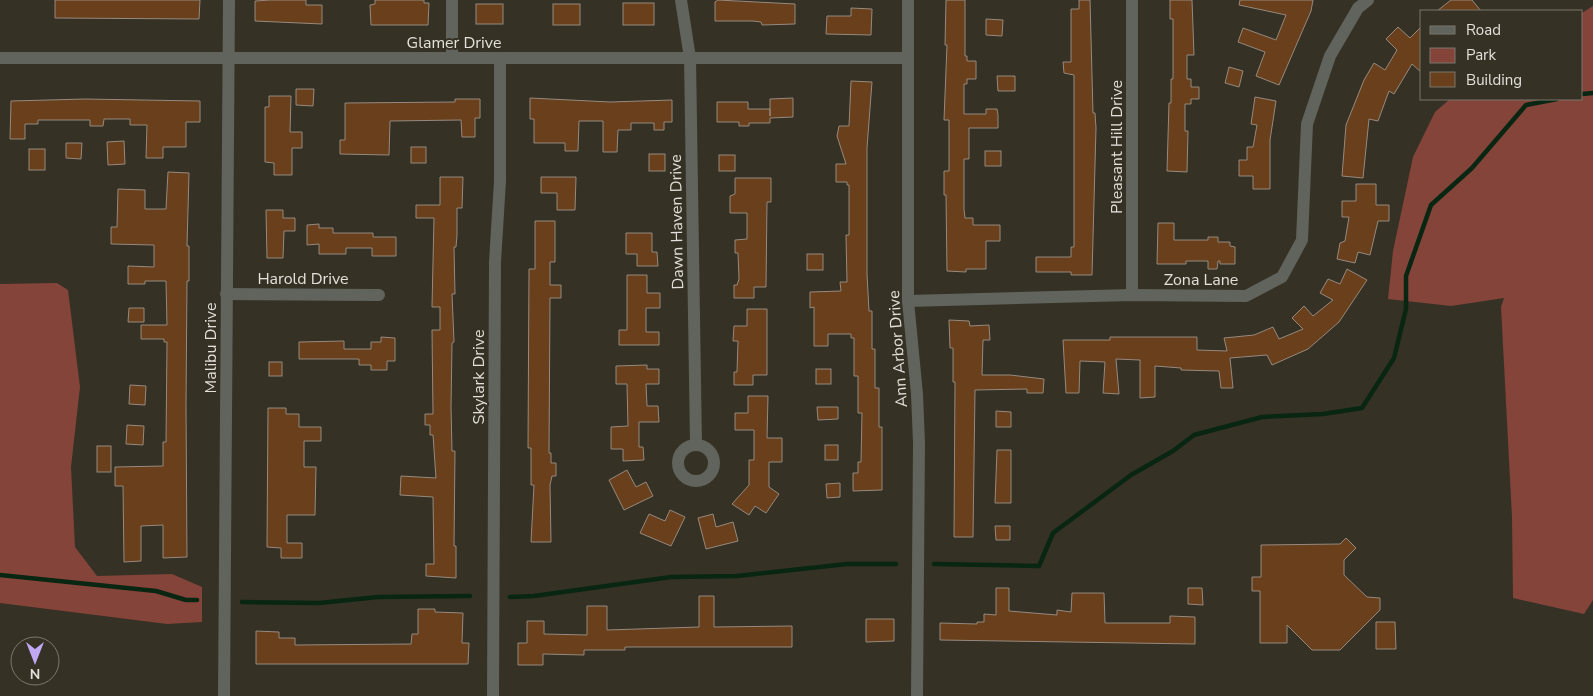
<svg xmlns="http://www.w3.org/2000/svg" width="1593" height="696" font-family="'Nunito Sans',sans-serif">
	<rect width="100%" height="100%" fill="#353125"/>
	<g fill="#84443a">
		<path d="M1593,6V600L1584,614L1513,598L1512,517L1501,307L1504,298L1451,306L1388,299L1393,251L1413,157L1435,112L1450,99H1582V13Z"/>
		<path d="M57,283L68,290L80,387L71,467L75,547L97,576L172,574L202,587V622L167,624L0,603V284Z"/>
	</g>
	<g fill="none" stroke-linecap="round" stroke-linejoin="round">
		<g stroke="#092613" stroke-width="4.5">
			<path d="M1582,94L1593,93"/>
			<path d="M934,564L1039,566L1053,533L1131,475L1173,451L1194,435L1262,417L1323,414L1362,408L1394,358L1406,309V276L1431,205L1472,168L1526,105L1557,99"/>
			<path d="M0,575L156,591L186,600H197"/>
			<path d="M510,597L534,596L671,577L737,576L847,564H896"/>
			<path d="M242,602L319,603L378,597L470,596"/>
		</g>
	</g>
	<g fill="#69401b" stroke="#96897f">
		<path d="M55,0H200L199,19L55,18Z"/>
		<path d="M270,0H306V5H322V24L255,21V1Z"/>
		<path d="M375,0H424V3H429L428,25H371L370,5L375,4Z"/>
		<path d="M718,0L795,4V24L762,25L761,22L753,21H715V2Z"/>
		<path d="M946,0H965V56H967V61H976V79H967V84H964V114H986V109H997L998,115V128H969V159H964V209L965,218H973V225H1000V241H986V269H966V272L947,271L946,195H944V171H949V120H944L947,45H945Z"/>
		<path d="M1079,0H1090L1093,113H1095L1096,128L1092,275H1071V272H1036V257H1071V247H1074V75L1064,73L1063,62H1071V9H1079Z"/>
		<path d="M1170,0H1192L1194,55H1187V79H1191V87H1199V99H1191V104H1185V131H1188L1187,172L1167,171L1169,103H1171V79H1173V19H1170Z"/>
		<path d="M1240,0H1313L1311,11L1279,85L1256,76L1265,52L1238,42L1243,28L1276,40L1286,15L1239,5Z"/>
		<path d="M1451,0H1472L1481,11H1437Z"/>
		<rect x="623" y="3" width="31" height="22"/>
		<rect x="476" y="4" width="27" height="20"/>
		<rect x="553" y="4" width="27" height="21"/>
		<path d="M851,8L872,9L871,35L826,34L827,16H851Z"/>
		<path d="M986,19L1003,20L1002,36L986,35Z"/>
		<path d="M1422,26V73L1412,64L1394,94L1389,91L1378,121L1369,119L1363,178L1342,176L1346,125L1364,80L1374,63L1385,70L1397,50L1386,39L1398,27L1410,38Z"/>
		<path d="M1229,67L1243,71L1239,87L1225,83Z"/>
		<path d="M997,76H1015V91H998Z"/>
		<path d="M851,81L872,82L867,148V274L869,311H872V349H875V388H879V427H882V490L853,491V473H858V462H861L862,413H858V376H854V338H851V334H828V346H814V307L810,308V292L841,291L840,282H847L846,235H849V185H847V182H836V164H846L837,136L839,126H849Z"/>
		<path d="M296,89H314L313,106L296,105Z"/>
		<path d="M269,96H291L290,132H302V148H292V175H274V163L265,162V107H269Z"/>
		<path d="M1255,97L1276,101L1270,140V189H1253V176H1239V160H1247V147H1253L1257,125L1251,124Z"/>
		<path d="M530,98L610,102L672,100V122H664V130H654V123H631V130H618L617,152H603V121H579L578,151H565V143H534V119H530Z"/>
		<path d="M793,98V117L770,118V123H749V126H739V122H717V102H748V109H770V116V99Z"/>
		<path d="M85,99L200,101V122H186V147H163V158H146L147,125H130V119H104L103,126H90V120H38V124H25V139H10L11,101Z"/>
		<path d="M455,99H480V118H475V137H462L461,120L390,121L389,155L340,154V140H345V103L455,102Z"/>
		<path d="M124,141L125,164L108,165L107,142Z"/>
		<path d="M66,143H82L81,159L66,158Z"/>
		<rect x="411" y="147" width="15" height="16"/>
		<rect x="29" y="149" width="16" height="21"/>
		<rect x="985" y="151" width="16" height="15"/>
		<rect x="649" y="154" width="16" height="17"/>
		<rect x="719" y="155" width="16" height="16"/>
		<path d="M168,172L189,173L187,246H189V281H187L186,405L187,557L163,558V525L141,526V561L124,562L123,486H115V467L163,466V442H166L167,342H164V339H141V325H167L166,281H145V284H128V266L154,267V245L111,244V227H117L118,189L145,190V209H166Z"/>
		<path d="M440,177H463L462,208H457V235L456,247H454L455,294H452L454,342L452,343L451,407L452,451H455L454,546H456V578L426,576V564H434L433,497L400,495L401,476L436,478L433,435H430V425H425V414H433L432,330H440V307H432L434,218H416V205H440Z"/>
		<path d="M541,177H576L575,210H557V193H541Z"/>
		<path d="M735,178H771V202H767L766,287H754V298H734V285H737L739,279L738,253H735V240L747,239V213H730V196L735,194Z"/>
		<path d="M1356,184H1376V205H1389V221H1378L1370,255L1358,252L1355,263L1337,259L1340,243L1345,241L1349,217H1342V201H1356Z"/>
		<path d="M266,210H283V218H295V231H284L283,258H267Z"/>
		<path d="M535,221H555V262H550V285H561V298H550L549,453H551V463H556V476H552L550,485L551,542H531L534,485H531V448H528L529,269H535Z"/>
		<path d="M1158,223H1174V240H1208V237H1218V242H1230V246L1235,247V264H1220V261H1218L1217,269H1208V261H1186V264H1157Z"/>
		<path d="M319,224V228H333V233H373V237H396V256H372V248H346V254H319V244L307,245V225Z"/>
		<path d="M626,233H652V252H657L658,266H637V254H626Z"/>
		<rect x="807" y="254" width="16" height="16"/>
		<path d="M1347,269L1367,280L1339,322L1308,349L1272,365L1267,355L1230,358L1233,388H1221L1219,371L1181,370V368L1155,366V397L1140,398V360L1116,359L1119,394L1103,393L1105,362L1080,361L1079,393H1066L1063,340H1110V337H1197V350L1227,351L1224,338L1254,335L1273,327L1279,339L1303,329L1292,318L1304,306L1313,316L1333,300L1320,293L1328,279L1340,284Z"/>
		<path d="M627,275H647V293H660V308H646V332H659V345H619V330H627Z"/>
		<path d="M129,308H144V322H128Z"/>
		<path d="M747,309H767V375H753V385H734V372H737L738,341H733L734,326H747Z"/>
		<path d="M949,320L969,321L970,326L989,325L990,340H983L982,375H1010L1044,379L1043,393H1027V389L975,390L973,537H954L955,382H953V348H950Z"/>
		<path d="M381,337L395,338V361H387V370H371V365H359V359H299V342L344,341V349H371V342H381Z"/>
		<rect x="269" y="362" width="13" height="14"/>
		<path d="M647,365V369H659V384H646L647,406H658L659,422H639V447H643L644,460L623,461V449H611V427L628,426L627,384H616V366Z"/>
		<rect x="816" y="369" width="15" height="15"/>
		<path d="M130,385L146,386L145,405L129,404Z"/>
		<path d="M748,396H768L767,438H782V462H769V487L779,494L766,513L755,506L749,515L732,504L749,485V460H754V430H735V413H748Z"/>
		<path d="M817,407H838V419L818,420Z"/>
		<path d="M268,408H286V414H299V427H321V441H304V467H316L315,515H287V543H302V558H281V548L267,547Z"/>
		<path d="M996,411L1011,412V427H996Z"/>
		<path d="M127,425L144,426L143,445L126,444Z"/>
		<rect x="825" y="445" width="13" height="15"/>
		<rect x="97" y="446" width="14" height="26"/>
		<path d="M997,450H1011V503H995Z"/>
		<path d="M627,470L636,487L646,482L653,496L624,510L609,480Z"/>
		<path d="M840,483V497L827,498L826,484Z"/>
		<path d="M670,510L685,517L671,546L640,533L649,514L665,521Z"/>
		<path d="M713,514L716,527L733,522L738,541L706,549L698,518Z"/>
		<path d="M995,526H1010V540H996Z"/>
		<path d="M1346,538L1356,548L1344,560V575L1367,597L1380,598V610L1340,650H1312L1287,625V643H1260V591H1252V577H1261V545L1340,544Z"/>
		<path d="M996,588H1009V611L1057,615V610L1071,612L1072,593H1104L1105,623H1170V616L1195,617V644L940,640V623L977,624V622H984V614L996,615Z"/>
		<path d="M1188,588H1202L1203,605L1188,604Z"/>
		<path d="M699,596H714V627L792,626V647H625V650H584V655L543,654V665H518V643H527V621H544V634L587,635V606H607V630L699,627Z"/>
		<path d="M418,609H435V612L463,613L462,643H469L468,664H256V631L279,632V638H295V645L411,644L412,634H418Z"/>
		<path d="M866,619H894V641L866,642Z"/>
		<path d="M1376,622H1395L1396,649H1376Z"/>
	</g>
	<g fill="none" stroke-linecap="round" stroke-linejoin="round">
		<g stroke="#61635d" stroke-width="12">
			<path d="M452,0V58"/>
			<path d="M681,0L690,58L696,444"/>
			<path d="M908,0V301L917,394L919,443L917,696"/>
			<path d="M0,58H908"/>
			<path d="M226,294L379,295"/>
			<path d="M1132,295V0"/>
			<path d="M908,301L1132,295L1246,296L1282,277L1302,240L1307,124L1330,56L1358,8L1368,0"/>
			<circle cx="696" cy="463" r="18"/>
			<path d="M224,696L229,0"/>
			<path d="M493,696L495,262L500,181V58"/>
		</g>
	</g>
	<g text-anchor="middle" stroke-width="4" stroke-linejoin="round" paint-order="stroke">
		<g font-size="16" fill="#e3e0d9" stroke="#353125">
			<text x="454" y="48">Glamer Drive</text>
			<text transform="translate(1116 147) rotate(-90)" y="6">Pleasant Hill Drive</text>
			<text transform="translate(676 222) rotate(-91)" y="6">Dawn Haven Drive</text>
			<text x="303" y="284">Harold Drive</text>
			<text x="1201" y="285">Zona Lane</text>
			<text transform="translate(210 348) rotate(-90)" y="6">Malibu Drive</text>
			<text transform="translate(897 349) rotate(-94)" y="6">Ann Arbor Drive</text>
			<text transform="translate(478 377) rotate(-90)" y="6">Skylark Drive</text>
		</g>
	</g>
	<rect x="1420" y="10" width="162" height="90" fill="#353125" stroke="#7b776d"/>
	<rect x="1430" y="26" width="25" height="8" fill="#61635d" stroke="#7b776d"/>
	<text x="1466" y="35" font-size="15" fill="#e3e0d9">Road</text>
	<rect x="1430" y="48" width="25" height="15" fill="#84443a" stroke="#7b776d"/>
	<text x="1466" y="60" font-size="15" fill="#e3e0d9">Park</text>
	<rect x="1430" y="72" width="25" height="15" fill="#69401b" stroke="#7b776d"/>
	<text x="1466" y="85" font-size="15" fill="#e3e0d9">Building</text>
	<g transform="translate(35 661) rotate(180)"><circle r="24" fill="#353125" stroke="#7b776d"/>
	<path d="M0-4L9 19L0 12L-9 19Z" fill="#c0a8f3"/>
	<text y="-8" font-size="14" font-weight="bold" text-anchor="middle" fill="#e3e0d9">N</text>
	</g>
</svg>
